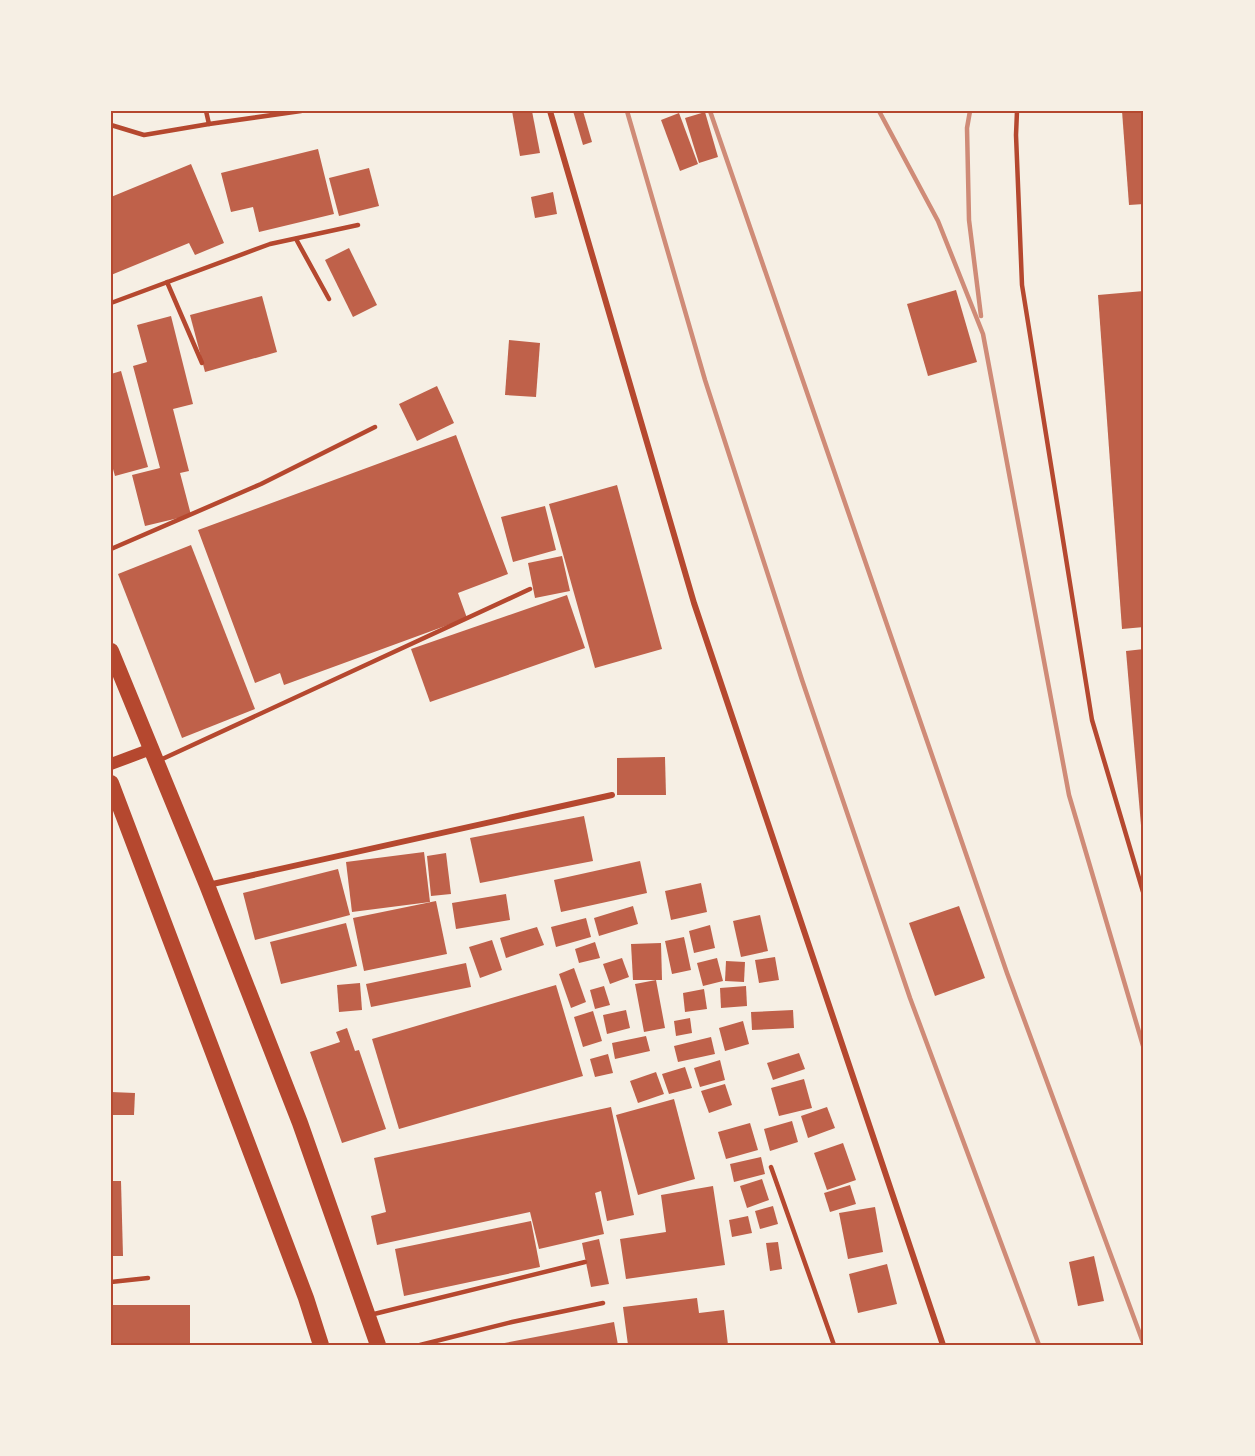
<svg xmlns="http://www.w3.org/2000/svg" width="1255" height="1456" font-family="'IBM Plex Sans',sans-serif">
	<rect width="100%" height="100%" fill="#f6efe4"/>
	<g fill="#bf614a">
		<path d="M512,111H532L540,153L520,156Z"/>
		<path d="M573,111H583L592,142L583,145Z"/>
		<path d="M1122,111H1144V204L1129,205Z"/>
		<path d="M705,112L718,157L699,163L685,118Z"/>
		<path d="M679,113L698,164L680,171L661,120Z"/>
		<path d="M318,149L334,214L259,232L253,207L231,212L221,173Z"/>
		<path d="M191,164L224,243L195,255L189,243L111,275V197Z"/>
		<path d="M369,168L379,206L339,216L329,178Z"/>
		<path d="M553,192L557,214L535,218L531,197Z"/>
		<path d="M349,248L377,305L353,317L325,260Z"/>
		<path d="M956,290L977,362L928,376L907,304Z"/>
		<path d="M1144,291V627L1122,629L1098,295Z"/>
		<path d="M262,296L277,352L205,372L190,315Z"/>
		<path d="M171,316L193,404L173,409L189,471L180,473L191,515L145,526L132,475L160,468L133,366L147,362L137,325Z"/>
		<path d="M509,340L540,343L536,397L505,395Z"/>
		<path d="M121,371L148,467L115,476L111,462V374Z"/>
		<path d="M437,386L454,423L417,441L399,404Z"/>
		<path d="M456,435L508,574L458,593L467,618L284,685L280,673L255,683L198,530Z"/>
		<path d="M617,485L662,649L595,668L549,504Z"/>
		<path d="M545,506L556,550L513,562L501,517Z"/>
		<path d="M191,545L255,709L182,738L118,574Z"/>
		<path d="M562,556L570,591L535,598L528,563Z"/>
		<path d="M567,595L585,648L430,702L411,649Z"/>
		<path d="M1144,649V825H1141L1126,651Z"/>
		<path d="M665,757L666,795H617V758Z"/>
		<path d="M584,816L593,861L480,883L470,838Z"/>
		<path d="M424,852L430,902L352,912L346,862Z"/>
		<path d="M446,853L451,894L431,896L427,856Z"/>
		<path d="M640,861L647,893L561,912L554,880Z"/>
		<path d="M338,869L350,915L255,940L243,893Z"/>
		<path d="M701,883L707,912L671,920L665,891Z"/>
		<path d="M506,894L510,920L456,929L452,903Z"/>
		<path d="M436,901L447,954L364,971L353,918Z"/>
		<path d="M633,906L638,924L599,936L594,918Z"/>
		<path d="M959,906L985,978L935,996L909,923Z"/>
		<path d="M760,915L768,951L741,957L733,921Z"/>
		<path d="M586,918L591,937L556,947L551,927Z"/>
		<path d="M346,923L357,966L281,984L270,942Z"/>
		<path d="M710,925L715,948L694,953L689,931Z"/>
		<path d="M537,927L544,945L506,958L500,938Z"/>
		<path d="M684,937L691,970L672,974L665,941Z"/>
		<path d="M492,940L502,970L480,978L469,947Z"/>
		<path d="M595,942L600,958L579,963L575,949Z"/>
		<path d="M661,943L662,980H633L631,944Z"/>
		<path d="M775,957L779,980L759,983L755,960Z"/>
		<path d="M622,958L629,977L610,984L603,964Z"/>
		<path d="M717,958L723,981L703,986L697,963Z"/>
		<path d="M726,961L745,962L744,982L725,981Z"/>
		<path d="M466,963L471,987L371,1007L366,984Z"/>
		<path d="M574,968L586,1002L571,1008L559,974Z"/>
		<path d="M656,980L665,1028L644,1032L635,984Z"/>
		<path d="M360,983L362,1010L339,1012L337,985Z"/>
		<path d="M556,985L583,1076L399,1129L372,1039Z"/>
		<path d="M604,986L610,1005L595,1009L590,990Z"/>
		<path d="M746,986L747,1006L721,1008L720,988Z"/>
		<path d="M704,989L707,1009L685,1012L683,993Z"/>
		<path d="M626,1010L630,1028L607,1034L603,1015Z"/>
		<path d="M793,1010L794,1028L752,1030L751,1012Z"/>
		<path d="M593,1011L602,1041L583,1047L574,1017Z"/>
		<path d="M690,1018L692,1033L676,1036L674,1021Z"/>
		<path d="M743,1021L749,1044L725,1051L719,1028Z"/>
		<path d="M347,1028L355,1051L359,1050L386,1129L342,1143L310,1052L340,1042L336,1032Z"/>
		<path d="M646,1036L650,1051L615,1059L612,1043Z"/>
		<path d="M711,1037L715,1054L678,1062L674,1046Z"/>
		<path d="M799,1053L805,1069L773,1080L767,1063Z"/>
		<path d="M608,1054L613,1073L595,1077L590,1059Z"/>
		<path d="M720,1060L725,1080L700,1087L694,1068Z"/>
		<path d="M685,1067L692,1088L669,1094L662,1074Z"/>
		<path d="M656,1072L664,1094L638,1103L630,1081Z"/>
		<path d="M804,1079L812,1108L779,1116L771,1088Z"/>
		<path d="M725,1084L732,1105L709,1113L701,1091Z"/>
		<path d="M111,1092L135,1093L134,1115H111Z"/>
		<path d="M674,1099L695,1179L638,1195L616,1115Z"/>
		<path d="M611,1107L634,1215L607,1221L601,1191L595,1193L604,1234L539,1249L530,1212L377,1245L371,1216L386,1212L374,1158Z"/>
		<path d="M827,1107L835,1128L808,1138L801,1116Z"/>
		<path d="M792,1121L798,1142L770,1151L764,1129Z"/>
		<path d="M750,1123L758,1150L726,1159L718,1132Z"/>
		<path d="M843,1143L856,1180L827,1190L814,1153Z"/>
		<path d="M761,1157L765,1174L734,1182L730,1164Z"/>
		<path d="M762,1179L769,1200L747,1208L740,1186Z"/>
		<path d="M111,1181H121L123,1256H111Z"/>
		<path d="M850,1185L856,1204L830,1212L824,1193Z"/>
		<path d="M713,1186L725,1265L626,1279L620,1239L666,1232L661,1195Z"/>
		<path d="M773,1206L778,1224L760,1229L755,1211Z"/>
		<path d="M875,1207L883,1252L848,1259L839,1213Z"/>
		<path d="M748,1216L752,1233L732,1237L729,1220Z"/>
		<path d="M531,1221L540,1267L404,1296L395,1249Z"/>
		<path d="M599,1239L609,1284L591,1287L582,1243Z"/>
		<path d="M778,1242L782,1269L770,1271L766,1243Z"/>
		<path d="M1094,1256L1104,1301L1078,1306L1069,1262Z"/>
		<path d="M887,1264L897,1304L858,1313L849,1274Z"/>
		<path d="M697,1298L699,1313L724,1310L728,1345H628L623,1307Z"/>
		<rect x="111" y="1305" width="79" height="40"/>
		<path d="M614,1322L618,1345H499V1344Z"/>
	</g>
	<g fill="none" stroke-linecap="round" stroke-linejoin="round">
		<g stroke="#b5482f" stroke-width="4.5">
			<path d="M206,111L209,124"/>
			<path d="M1017,111L1016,135L1022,285L1092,720L1144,895"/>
			<path d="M111,125L144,135L209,124L301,111"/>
			<path d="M296,239L329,299"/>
			<path d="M167,282L202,363"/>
			<path d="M111,303L270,244L358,225"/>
			<path d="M111,549L261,484L375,427"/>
			<path d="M158,761L530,589"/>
			<path d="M771,1167L834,1345"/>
			<path d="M111,1282L148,1278"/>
			<path d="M370,1315L585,1262"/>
			<path d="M420,1345L512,1322L603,1303"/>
		</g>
		<g stroke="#b5482f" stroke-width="6">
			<path d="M550,111L694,603L943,1345"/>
			<path d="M208,885L612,795"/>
		</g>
		<path stroke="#b5482f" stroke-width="12" d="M111,764L151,749"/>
		<g stroke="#b5482f" stroke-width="16">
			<path d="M111,651L207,885L300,1123L378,1345"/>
			<path d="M111,783L306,1298L321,1345"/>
		</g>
		<g stroke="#cf8b77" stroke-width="4.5">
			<path d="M627,111L705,380L802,680L910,998L1039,1345"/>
			<path d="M710,111L1007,973L1144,1345"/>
			<path d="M879,111L938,221L983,334L1069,795L1144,1049"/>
			<path d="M970,111L967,128L969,220L981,316"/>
		</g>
	</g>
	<rect width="1255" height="1456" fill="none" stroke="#f6efe4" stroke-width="225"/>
	<rect x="112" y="112" width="1030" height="1232" fill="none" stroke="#b5482f" stroke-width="2"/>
</svg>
